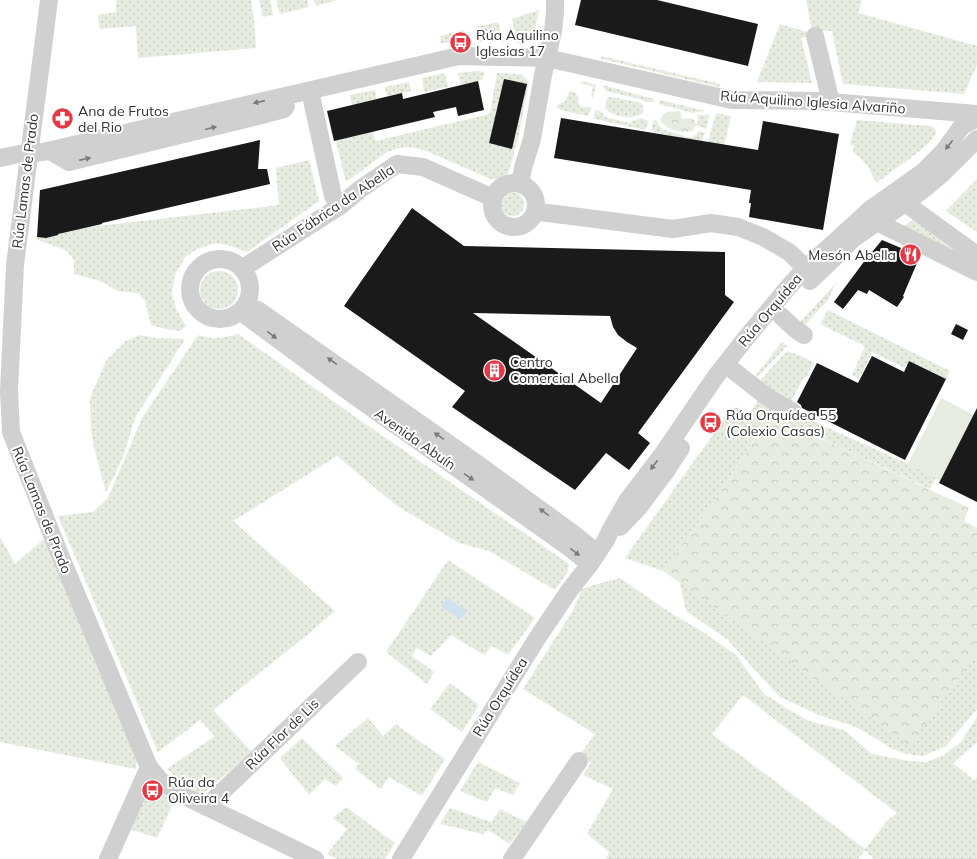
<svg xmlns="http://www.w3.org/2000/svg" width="977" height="859" font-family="Mulish,sans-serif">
	<defs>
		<pattern id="grass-dots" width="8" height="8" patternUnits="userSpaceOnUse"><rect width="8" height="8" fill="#e6ecdf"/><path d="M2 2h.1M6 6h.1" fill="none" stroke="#c6cbc0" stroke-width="1.8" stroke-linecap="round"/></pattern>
		<pattern id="park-crowns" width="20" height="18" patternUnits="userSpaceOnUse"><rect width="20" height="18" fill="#e6ecdf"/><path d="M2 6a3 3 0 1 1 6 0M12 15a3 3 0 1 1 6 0" fill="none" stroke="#c6cbc0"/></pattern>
	</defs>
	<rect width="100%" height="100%" fill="#fff"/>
	<g fill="url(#grass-dots)" fill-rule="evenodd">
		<path d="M116,0H251L254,20L256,48L138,58L136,26L100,29L98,15L116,12Z"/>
		<path d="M259,0H270L273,15L263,17Z"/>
		<path d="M276,0H307L309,7L280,14Z"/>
		<path d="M314,0H337L316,6Z"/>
		<path d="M806,0H862L858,13L977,46V65L964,94L843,84L832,31L812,30Z"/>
		<path d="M539,10L536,25L532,39C528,42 523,45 517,43L512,19Z"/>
		<path d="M498,22L504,42L486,40L480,42L476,27Z"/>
		<path d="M780,24L810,33V36L801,38L812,83L757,82Z"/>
		<path d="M464,30L467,42L441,43L440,36Z"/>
		<path d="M601,56L720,84V87L602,59Z"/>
		<path d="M477,71L485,72L482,80L461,85L458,73Z"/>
		<path d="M445,73L448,87L424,92L422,78Z"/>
		<path d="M497,73L521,74L529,82L518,139L508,174L493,180L424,150L411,147L399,148L387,152L346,182L335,138L372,129L375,141L490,114Z"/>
		<path d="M582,81L596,85L593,98L591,96L593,86L581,84Z"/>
		<path d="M409,82L411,91L387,96L385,87Z"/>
		<path d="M602,85L654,99L653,102H647L640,99L606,91Z"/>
		<path d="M375,90L377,99L352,105L350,95Z"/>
		<path d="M572,91C579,95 578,98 579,105L581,107H591L588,116L560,110L556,106L565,101L569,92Z"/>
		<path d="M609,97L618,98L641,103C643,106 644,109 643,113C633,120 613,118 605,108L607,99Z"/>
		<path d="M660,100L705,111L693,113L659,104Z"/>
		<path d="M595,110L600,111L605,117L629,123L640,118L649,121L645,130L594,119Z"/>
		<path d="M716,113L731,116L723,150L707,145Z"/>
		<path d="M710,114L706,129L696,125L699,120L697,115H705Z"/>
		<path d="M654,119L656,120L662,129L690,138L697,134L699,131L705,133L701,143L651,131Z"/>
		<path d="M857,120L929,126L933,127L936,131L935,135L932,140L916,154L876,183C870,168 866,162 853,152L854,146L850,144Z"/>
		<path d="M309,160L319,201L247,252L228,245L216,243L197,249L185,257L175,275L172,293L176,309L186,326L180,331L166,329L151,325L145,301L138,293L118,291L100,281L74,274V260L66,250L38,240V233L279,205L276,168Z"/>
		<path d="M977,179V232L946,211Z"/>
		<circle cx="512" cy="204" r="12"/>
		<path d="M915,218L977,261L901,229Z"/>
		<circle cx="219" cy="290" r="19"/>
		<path d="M836,283L828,300L803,327L799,323Z"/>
		<path d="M828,310L950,371L946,379L909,361L905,368L872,352L859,379L852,375L865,346L820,324Z"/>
		<path d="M238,334L364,423L569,564L568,571L555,590L489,551L459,543L397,506L337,456L233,521L335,611L307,635L213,710L252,752L205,792L199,795L167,769L215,736L200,720L158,752L58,516L93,512L108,498L142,418L198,335C212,340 224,338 238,334Z"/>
		<path d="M140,335L155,338L185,339L135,418L124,454L116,472L106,492L94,448L91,429L90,398L106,361L126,341Z"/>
		<path d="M782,342L787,346L756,378L755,376Z"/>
		<path d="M787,351L801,356L814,363L806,378L804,377L789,405L757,384Z"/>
		<path d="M758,399H764L908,464L936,478L930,489L754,407Z"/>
		<path d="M732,412L761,429L711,506L663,571L625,558L727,415Z"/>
		<path d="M0,537L15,564L44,539L137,760L136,769L0,742Z"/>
		<path d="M448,560L535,618L508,655L492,646L484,655L451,635L431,656L417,648L412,656L434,672L427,684L386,652Z"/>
		<path d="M620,578L669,612L703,632L736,655L764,694L791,711L809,721L844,730L872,754L908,761L926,762L944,755L961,742L977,717V742L953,763L974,780L977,777V859H874L865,850L858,859H606L609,852L587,834L613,789L583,775L591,763L579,756L595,734L523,689L572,612L582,589L597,584ZM743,695L897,813L887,821L865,849L712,734Z"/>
		<path d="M680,583L910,745L977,652V709L945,747L923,756L906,754L893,749L856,727L819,715L780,697L761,677L727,639L686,611Z"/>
		<path d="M450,683L479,705L462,732L430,709Z"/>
		<path d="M368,718L383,736L396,724L402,729L445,759L422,796L389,777L381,789L355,769L359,764L335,746Z"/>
		<path d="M302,738L343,778L336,786L325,779L309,795L280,758Z"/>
		<path d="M478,762L520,783L513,795L495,788L487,802L460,791Z"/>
		<path d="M151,788L174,801L157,838L127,828L145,789Z"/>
		<path d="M346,807L395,843L385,859H337L327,854L347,829L333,818Z"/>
		<path d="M450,808L491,822L500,809L526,822L510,844L488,830L483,834L440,824Z"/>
	</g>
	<g fill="url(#park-crowns)">
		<path d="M678,111H680L682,119L691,118L694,120L696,125L693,131C682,133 667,131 660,120C664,111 669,112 678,111Z"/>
		<path d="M736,407L750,414L754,407L969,508L964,521L977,528V652L910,746L663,571L711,506L761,430L732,412Z"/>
	</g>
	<path fill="#e6ecdf" d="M941,398L974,415L940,481L908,464Z"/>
	<path fill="#cfe2ee" d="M447,597L467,611L460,620L441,606Z"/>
	<g fill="#1a1a1a" fill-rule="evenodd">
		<path d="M581,0H657L758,24L748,66L575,25Z"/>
		<path d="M504,79L527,84L512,149L489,143Z"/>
		<path d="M478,81L484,110L458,116L456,107L433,112L435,117L334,141L327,111L402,93L403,99Z"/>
		<path d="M561,118L758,150L763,121L839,134L823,230L749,217L751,203H749L751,190L554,158Z"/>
		<path d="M260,140L258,169H267L270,184L102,223V224L58,234V235L46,238L37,237L40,190L45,189Z"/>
		<path d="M412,208L464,246L725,252V295L734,302L638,433L650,443L629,470L606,453L575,490L452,407L465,391L344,306ZM473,313L610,316L613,327L618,335L627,342L637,348L601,403Z"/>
		<path d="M882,240L920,256L903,296L904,297L897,307L869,290L867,294L858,290L843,309L834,302L863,263Z"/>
		<path d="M956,324L968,330L963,340L951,334Z"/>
		<path d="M872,356L904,372L909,361L946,379L905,460L802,408L801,405L797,402L817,363L858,383Z"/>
		<path d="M977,408V502L939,483Z"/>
	</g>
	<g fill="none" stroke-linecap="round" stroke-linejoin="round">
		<g stroke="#d0d0d0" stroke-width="18">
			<path d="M49,0L15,265L9,391L11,432L60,555L149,767L161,781L180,794L315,859"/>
			<path d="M815,36L831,102"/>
			<path d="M310,91L333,196L340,206"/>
			<path d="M50,151L69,162L258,116L284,109L286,106"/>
			<path d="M0,158L19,154L43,152L459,56L547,58L732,100L818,101L977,114"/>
			<circle cx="514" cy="205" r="22"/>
			<path d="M520,184L523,168L532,139L543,75L553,31L555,12V0"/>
			<path d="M905,203L977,255"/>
			<path d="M535,212L548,213L673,229L711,223L738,227L763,237L789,252L814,276"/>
			<path d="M877,222L977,272"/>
			<circle cx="220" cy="289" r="30"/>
			<path d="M243,268L340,206L359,190L397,164L423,167L493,198"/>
			<path d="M810,281L829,263L854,238L905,203L925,188L944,172L977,139"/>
			<path d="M258,310L475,462L575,535L597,553"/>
			<path d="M241,312L352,394L567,546L590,564"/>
			<path d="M781,316L795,329L804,335"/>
			<path d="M734,371L767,397L792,411"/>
			<path d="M620,527L639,507L666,471L681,448"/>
			<path d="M206,807L358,662"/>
			<path d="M108,859L149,767"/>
			<path d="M401,859L536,640L569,591L590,564L606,540L610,531L627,501L662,455L716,376L746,338L790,285L806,268L872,208L923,172L944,151L962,126L977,118"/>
			<path d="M512,859L579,761"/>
		</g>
	</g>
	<defs><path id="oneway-solid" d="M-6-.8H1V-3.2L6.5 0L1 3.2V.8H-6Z"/></defs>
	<g fill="#7a7a7a">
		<use href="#oneway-solid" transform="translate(259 102) rotate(167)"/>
		<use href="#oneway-solid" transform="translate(211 128) rotate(-14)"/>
		<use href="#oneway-solid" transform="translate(949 145) rotate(128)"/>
		<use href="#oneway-solid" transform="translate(85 159) rotate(-13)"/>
		<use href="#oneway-solid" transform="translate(272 335) rotate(37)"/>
		<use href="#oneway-solid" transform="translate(332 361) rotate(-145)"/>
		<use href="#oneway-solid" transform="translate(439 436) rotate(-145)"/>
		<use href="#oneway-solid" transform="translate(654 465) rotate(127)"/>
		<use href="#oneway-solid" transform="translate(469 477) rotate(35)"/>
		<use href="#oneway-solid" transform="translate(544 512) rotate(-144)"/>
		<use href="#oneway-solid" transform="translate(575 552) rotate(38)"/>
	</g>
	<defs>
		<symbol id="bus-disc" viewBox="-11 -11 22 22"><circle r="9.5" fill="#e63946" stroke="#fff"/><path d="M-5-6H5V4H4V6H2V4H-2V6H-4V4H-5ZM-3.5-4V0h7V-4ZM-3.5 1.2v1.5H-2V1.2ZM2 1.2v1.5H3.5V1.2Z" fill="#fff"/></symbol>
		<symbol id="pharmacy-disc" viewBox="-11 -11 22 22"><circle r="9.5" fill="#e63946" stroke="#fff"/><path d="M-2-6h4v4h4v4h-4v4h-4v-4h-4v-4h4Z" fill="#fff"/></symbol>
		<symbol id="restaurant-disc" viewBox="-11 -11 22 22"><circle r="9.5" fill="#e63946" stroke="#fff"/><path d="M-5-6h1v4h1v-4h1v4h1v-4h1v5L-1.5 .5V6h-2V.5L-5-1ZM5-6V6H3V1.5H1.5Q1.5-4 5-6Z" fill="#fff"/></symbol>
		<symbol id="building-disc" viewBox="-11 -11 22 22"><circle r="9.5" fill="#e63946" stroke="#fff"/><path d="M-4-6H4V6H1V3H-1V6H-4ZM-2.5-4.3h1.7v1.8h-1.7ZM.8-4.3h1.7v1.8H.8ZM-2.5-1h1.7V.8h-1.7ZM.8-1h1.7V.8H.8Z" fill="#fff"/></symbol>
	</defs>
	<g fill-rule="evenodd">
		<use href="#bus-disc" x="448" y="30" width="25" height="25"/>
		<use href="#pharmacy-disc" x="50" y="106" width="25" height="25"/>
		<use href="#restaurant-disc" x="898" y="242" width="25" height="25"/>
		<use href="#building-disc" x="482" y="358" width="25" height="25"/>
		<use href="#bus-disc" x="698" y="410" width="25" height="25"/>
		<use href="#bus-disc" x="140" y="778" width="25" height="25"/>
	</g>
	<g text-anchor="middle" stroke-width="4" stroke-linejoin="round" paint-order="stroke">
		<g font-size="14" fill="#333" stroke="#fff" text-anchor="start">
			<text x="476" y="40">Rúa Aquilino<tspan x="476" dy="16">Iglesias 17</tspan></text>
			<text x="78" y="116">Ana de Frutos<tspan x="78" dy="16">del Rio</tspan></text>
			<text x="896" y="260" text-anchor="end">Mesón Abella</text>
			<text x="510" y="367">Centro<tspan x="510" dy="16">Comercial Abella</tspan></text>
			<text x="726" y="420">Rúa Orquídea 55<tspan x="726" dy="16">(Colexio Casas)</tspan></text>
			<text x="168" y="787">Rúa da<tspan x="168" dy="16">Oliveira 4</tspan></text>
		</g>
		<g font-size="14" fill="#333" stroke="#fff">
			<text transform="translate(813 102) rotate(4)" y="5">Rúa Aquilino Iglesia Alvariño</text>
			<text transform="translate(25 181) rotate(-83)" y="5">Rúa Lamas de Prado</text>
			<text transform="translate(333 208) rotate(-34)" y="5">Rúa Fábrica da Abella</text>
			<text transform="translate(770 310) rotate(-50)" y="5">Rúa Orquídea</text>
			<text transform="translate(415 439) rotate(35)" y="5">Avenida Abuín</text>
			<text transform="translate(42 510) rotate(68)" y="5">Rúa Lamas de Prado</text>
			<text transform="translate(500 697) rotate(-58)" y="5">Rúa Orquídea</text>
			<text transform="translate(282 734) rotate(-44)" y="5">Rúa Flor de Lis</text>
		</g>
	</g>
</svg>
